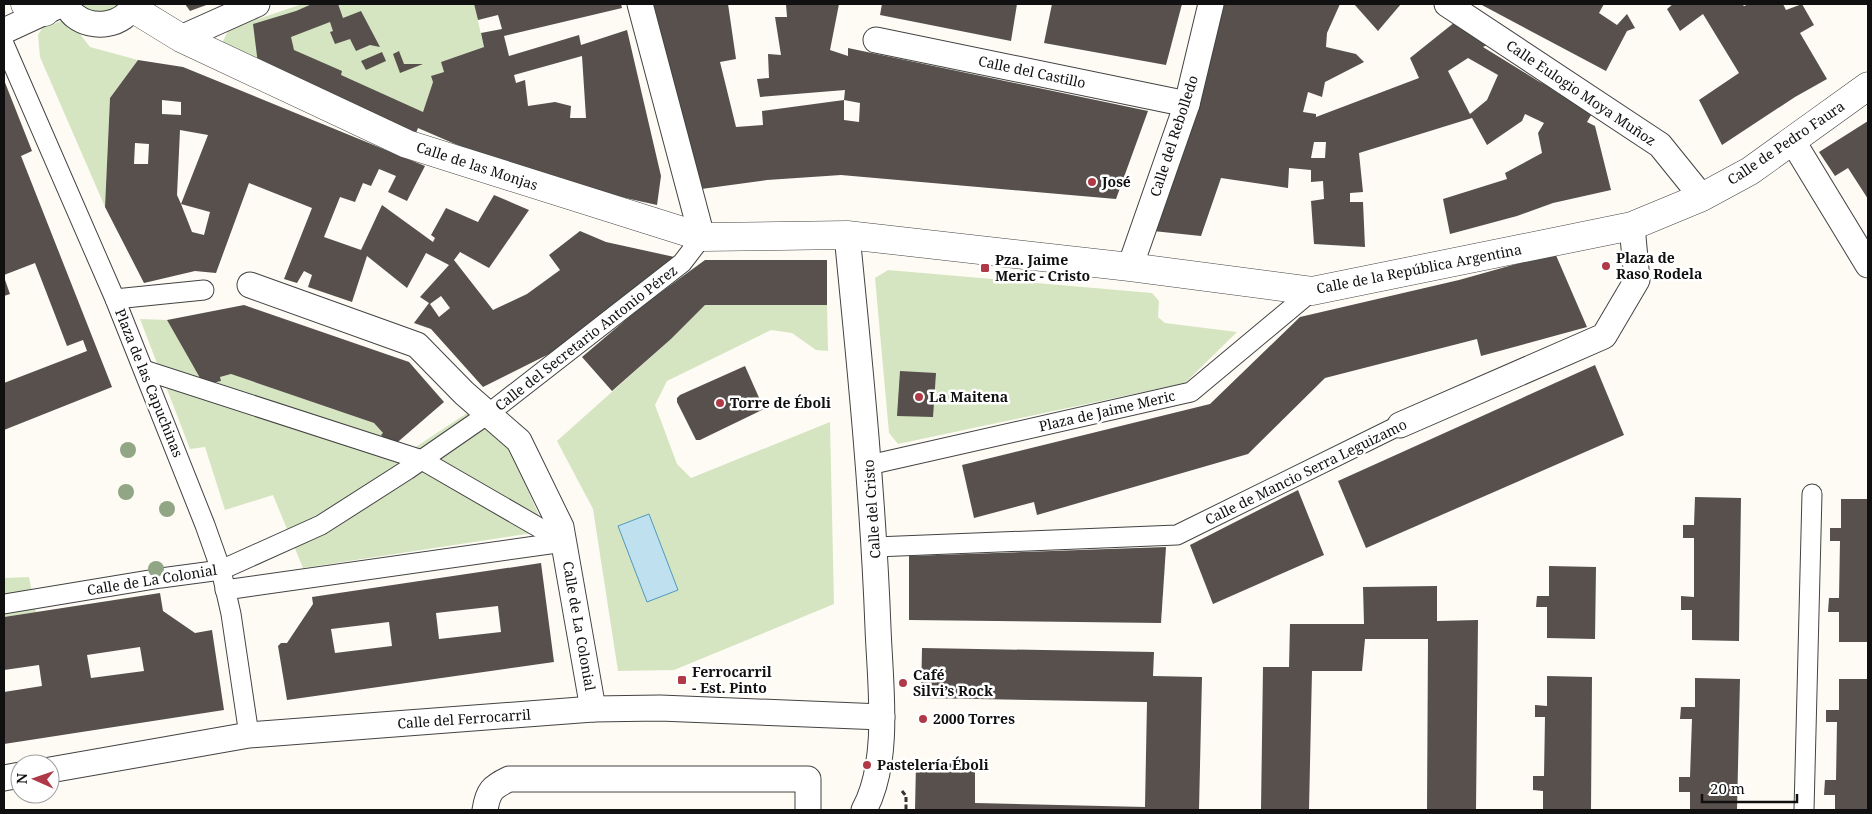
<svg xmlns="http://www.w3.org/2000/svg" width="1872" height="814" font-family="'Noto Serif',serif">
	<rect width="100%" height="100%" fill="#fdfbf4"/>
	<g fill="#d6e5c1">
		<path d="M80,4H120C108,14 91,16 80,4Z"/>
		<path d="M302,4H474L484,47L441,62L444,72L432,76L433,82L418,128L222,43L229,29Z"/>
		<path d="M62,21L73,25L90,47L138,60L110,98L105,207L40,57L38,35L43,27Z"/>
		<path d="M888,270L1152,293L1159,301L1158,317L1165,323L1237,332L1185,383L898,444L889,433L875,278Z"/>
		<path d="M705,305H827L828,351L816,350L792,333L771,330L667,381L655,405L677,464L691,478L830,422L834,604L674,670L618,671L593,509L557,441L671,339Z"/>
		<path d="M140,319L167,320L204,385L221,381L220,377L231,374L374,423L383,433L381,436L392,447L399,458L467,413L509,448L546,531L303,568L273,495L225,510L205,447L190,449Z"/>
		<path d="M29,577L36,612L4,617V578Z"/>
	</g>
	<path fill="#bfe0ef" stroke="#4f99bd" d="M649,514L678,590L647,602L618,526Z"/>
	<g fill="#57504d" fill-rule="evenodd">
		<path d="M185,4H209L190,11Z"/>
		<path d="M312,4H338L343,18L361,11L380,47L370,45L356,51L350,39L335,44L330,32L333,31L330,22L291,37L294,50L342,71L341,75L423,112L433,82L431,76L444,72L441,62L484,47L481,33L502,29L498,15L478,20L474,4H621L622,8L504,36L509,56L579,35L581,45L627,30L661,176L657,205L621,197L469,150L418,128L416,133L258,64L253,24L296,11ZM582,56L586,118H570L571,106L555,102L528,106L525,80L516,83L514,75Z"/>
		<path d="M645,4H728L736,59L720,62L736,127L763,125L762,111L844,100L845,90L760,97L757,79L769,78L768,54L781,55L775,17H787L786,4H839L830,50L848,56V48L1148,111L1116,199L841,175L767,180L694,190ZM844,100L860,103L859,122L844,120Z"/>
		<path d="M882,4H1017L1011,41L880,15Z"/>
		<path d="M1052,4H1182L1166,65L1044,43Z"/>
		<path d="M1222,4H1340L1327,33L1326,47L1356,54L1364,62L1325,82L1322,97L1308,92L1303,112L1316,114V117L1419,78L1410,58L1455,22L1487,45L1483,47L1538,81L1594,110L1587,122L1595,126L1611,190L1553,203L1517,216L1450,234L1443,199L1507,179L1505,173L1542,153L1538,133L1544,123L1525,114L1522,121L1487,145L1472,118L1359,153L1363,192L1350,193V202H1363L1365,247L1314,244L1311,201L1324,199L1323,181L1311,182V170L1289,168L1288,188L1221,178L1201,236L1153,231ZM1468,58L1498,75L1487,100L1470,114L1448,71ZM1314,142H1326L1325,158H1311Z"/>
		<path d="M1354,4H1401L1378,31Z"/>
		<path d="M1480,4H1604L1599,13L1617,25L1627,14L1635,28L1627,31L1606,71Z"/>
		<path d="M1673,4H1742L1744,6L1749,4H1783L1786,10L1802,4L1814,25L1800,33L1827,79L1795,97L1722,145L1699,100L1739,73L1703,14L1680,31L1667,9Z"/>
		<path d="M399,51L404,64H423L400,73L393,54Z"/>
		<path d="M382,52L386,61L366,70L361,61Z"/>
		<path d="M138,60L183,67L425,166L407,201L388,192L396,176L379,169L371,186L363,183L355,202L340,197L324,237L361,250L382,205L433,242L435,238L431,235L446,208L478,222L494,195L529,210L489,268L460,252L454,260L493,310L527,294L560,270L549,255L580,231L606,242L679,258L571,343L483,387L431,329L414,323L429,303L420,297L449,265L426,253L407,288L367,256L352,302L308,287L312,275L304,271L297,283L284,279L312,208L249,183L216,273L195,271L144,283L105,207L110,98ZM162,100L181,102V115L162,114ZM180,130L208,135L181,204L177,195ZM135,143L149,144L148,164H134ZM181,204L210,212L204,235L192,232ZM441,296L450,308L439,317L430,304Z"/>
		<path d="M4,80L32,151L21,156L112,387L4,430V383L87,351L83,340L67,346L35,263L4,275Z"/>
		<path d="M1868,121V199L1848,168L1835,176L1819,152Z"/>
		<path d="M1555,253L1587,327L1481,356L1477,339L1325,378L1248,454L1037,515L1034,502L974,518L962,465L1210,404L1300,317L1459,280Z"/>
		<path d="M705,260H827V305H705L671,339L612,391L582,357L642,306Z"/>
		<path d="M4,277L10,294L4,296Z"/>
		<path d="M244,305L409,362L444,402L392,447L381,435L383,433L374,423L231,374L220,377L221,381L204,385L167,320Z"/>
		<path d="M1595,365L1624,435L1366,548L1338,481Z"/>
		<path d="M745,366L764,409L700,440H696L677,402V398L680,395Z"/>
		<path d="M900,371L936,373L933,417L897,416Z"/>
		<path d="M1298,490L1324,555L1213,604L1190,545Z"/>
		<path d="M1695,497L1741,498L1739,641L1692,640V610H1681V596L1694,597V538H1683V525H1694Z"/>
		<path d="M1841,499H1868V642H1839V612H1828L1829,598H1839L1840,541H1830V528H1841Z"/>
		<path d="M1166,547L1161,623L909,620V556Z"/>
		<path d="M541,563L554,662L287,700L278,646L281,643H287L313,604L312,597ZM498,606L501,632L439,639L436,613ZM389,622L392,646L335,653L331,629Z"/>
		<path d="M1549,566L1596,567L1595,639L1547,638V607H1536L1537,596H1549Z"/>
		<path d="M1437,586V621L1478,620L1476,810H1427L1428,639H1365L1362,671H1312L1309,810H1261L1263,667H1289L1290,624H1364L1363,587Z"/>
		<path d="M160,593L163,611L195,633L212,630L224,710L4,744V692L42,686L39,665L4,670V617ZM140,647L144,671L91,678L87,655Z"/>
		<path d="M922,648L1154,652L1153,676L1202,677L1199,810H915L916,763L975,764V803L1145,807L1147,702L921,698Z"/>
		<path d="M1547,676L1592,677L1591,810H1543V791L1533,790V776H1544L1545,717H1535V705L1547,706Z"/>
		<path d="M1695,678L1740,679L1737,810H1690V792H1679V777H1690L1692,719H1680L1681,707H1695Z"/>
		<path d="M1839,679H1868V810H1835V795H1824L1825,780H1836L1837,722H1826V710H1839Z"/>
	</g>
	<g fill="none" stroke-linecap="round" stroke-linejoin="round">
		<defs>
			<g id="pedestrian">
				<path d="M4,44L115,299L205,525L221,570L231,614L249,735"/>
				<path d="M115,299L204,290"/>
				<path d="M144,370L422,460L564,542"/>
				<path d="M869,465L1191,392L1312,291"/>
				<path d="M875,547L1177,535L1400,425"/>
				<path d="M225,590L564,542"/>
				<path d="M4,604L161,578L221,570L321,525L407,470L488,414L682,263L702,237"/>
				<path d="M1804,810L1812,494"/>
			</g>
			<g id="minor">
				<path d="M65,4C68,8 71,13 75,16C93,30 124,26 134,4"/>
				<path d="M640,4L702,237"/>
				<path d="M1447,4L1660,145L1702,197"/>
				<path d="M4,31L58,6"/>
				<path d="M181,38L257,4"/>
				<path d="M876,40L1187,104"/>
				<path d="M1792,140L1868,265"/>
				<path d="M847,235C860,366 873,496 878,628C880,683 891,761 864,810"/>
				<path d="M1130,267L1187,104L1211,4"/>
				<path d="M250,285L417,345L464,393L519,441L561,527L593,709"/>
				<path d="M1400,425L1604,336L1637,280L1632,226"/>
				<path d="M50,770L249,735L593,709L660,708L882,717"/>
				<path d="M4,778L20,775"/>
				<path d="M485,810C488,791 492,787 509,779H808V810"/>
			</g>
			<g id="tertiary">
				<path d="M25,4L45,12"/>
				<path d="M132,8L181,38L407,144L702,237L847,235L1130,267L1312,291L1632,226L1702,197L1750,171L1868,86"/>
			</g>
		</defs>
		<use href="#pedestrian" stroke="#434343" stroke-width="21"/>
		<use href="#minor" stroke="#434343" stroke-width="27"/>
		<use href="#tertiary" stroke="#434343" stroke-width="29"/>
		<path stroke="#323232" stroke-width="3" stroke-dasharray="5 2.5" stroke-linecap="butt" d="M902,791L906,796V810"/>
		<use href="#pedestrian" stroke="#fff" stroke-width="19"/>
		<use href="#minor" stroke="#fff" stroke-width="25"/>
		<use href="#tertiary" stroke="#fff" stroke-width="28"/>
	</g>
	<g fill="#90a684">
		<circle cx="128" cy="450" r="8"/>
		<circle cx="126" cy="492" r="8"/>
		<circle cx="167" cy="509" r="8"/>
		<circle cx="156" cy="569" r="8"/>
	</g>
	<g fill="#af3947" stroke="#fff" stroke-width="2">
		<circle cx="1092" cy="182" r="5"/>
		<circle cx="1606" cy="266" r="5"/>
		<rect x="980" y="263" width="10" height="10" rx="2.5"/>
		<circle cx="919" cy="397" r="5"/>
		<circle cx="720" cy="403" r="5"/>
		<rect x="677" y="675" width="10" height="10" rx="2.5"/>
		<circle cx="903" cy="683" r="5"/>
		<circle cx="923" cy="719" r="5"/>
		<circle cx="867" cy="765" r="5"/>
	</g>
	<g text-anchor="middle" stroke-width="5" stroke-linejoin="round" paint-order="stroke">
		<g font-size="14" fill="#101010" stroke="#fff">
			<text transform="translate(1032 72) rotate(12)" y="5">Calle del Castillo</text>
			<text transform="translate(1581 93) rotate(34)" y="5">Calle Eulogio Moya Muñoz</text>
			<text transform="translate(1174 136) rotate(-72)" y="5">Calle del Rebolledo</text>
			<text transform="translate(1786 143) rotate(-34)" y="5">Calle de Pedro Faura</text>
			<text transform="translate(477 166) rotate(18)" y="5">Calle de las Monjas</text>
			<text transform="translate(1419 269) rotate(-11)" y="5">Calle de la República Argentina</text>
			<text transform="translate(586 338) rotate(-38)" y="5">Calle del Secretario Antonio Pérez</text>
			<text transform="translate(149 383) rotate(68)" y="5">Plaza de las Capuchinas</text>
			<text transform="translate(1107 411) rotate(-13)" y="5">Plaza de Jaime Meric</text>
			<text transform="translate(1306 472) rotate(-26)" y="5">Calle de Mancio Serra Leguizamo</text>
			<text transform="translate(872 509) rotate(-94)" y="5">Calle del Cristo</text>
			<text transform="translate(152 580) rotate(-9)" y="5">Calle de La Colonial</text>
			<text transform="translate(579 626) rotate(80)" y="5">Calle de La Colonial</text>
			<text transform="translate(464 719) rotate(-4)" y="5">Calle del Ferrocarril</text>
		</g>
		<g font-size="14" font-weight="bold" fill="#101010" stroke="#fff" text-anchor="start">
			<text x="1102" y="187">José</text>
			<text x="1616" y="263">Plaza de<tspan x="1616" dy="16">Raso Rodela</tspan></text>
			<text x="995" y="265">Pza. Jaime<tspan x="995" dy="16">Meric - Cristo</tspan></text>
			<text x="929" y="402">La Maitena</text>
			<text x="730" y="408">Torre de Éboli</text>
			<text x="692" y="677">Ferrocarril<tspan x="692" dy="16">- Est. Pinto</tspan></text>
			<text x="913" y="680">Café<tspan x="913" dy="16">Silvi’s Rock</tspan></text>
			<text x="933" y="724">2000 Torres</text>
			<text x="877" y="770">Pastelería Éboli</text>
		</g>
	</g>
	<rect width="1872" height="814" fill="none" stroke="#101010" stroke-width="10"/>
	<g transform="translate(35 779) rotate(272)"><circle r="24" fill="#ffffff" stroke="#9f9f9f"/>
	<path d="M0-4L9 19L0 12L-9 19Z" fill="#af3947"/>
	<text y="-8" font-size="14" font-weight="bold" text-anchor="middle" fill="#101010">N</text>
	</g>
	<path d="M1702 794v8h95v-8" fill="none" stroke="#101010" stroke-width="2.5"/>
	<text x="1710" y="794" font-size="15" fill="#101010" stroke="#ffffff" stroke-width="4" paint-order="stroke">20 m</text>
</svg>
